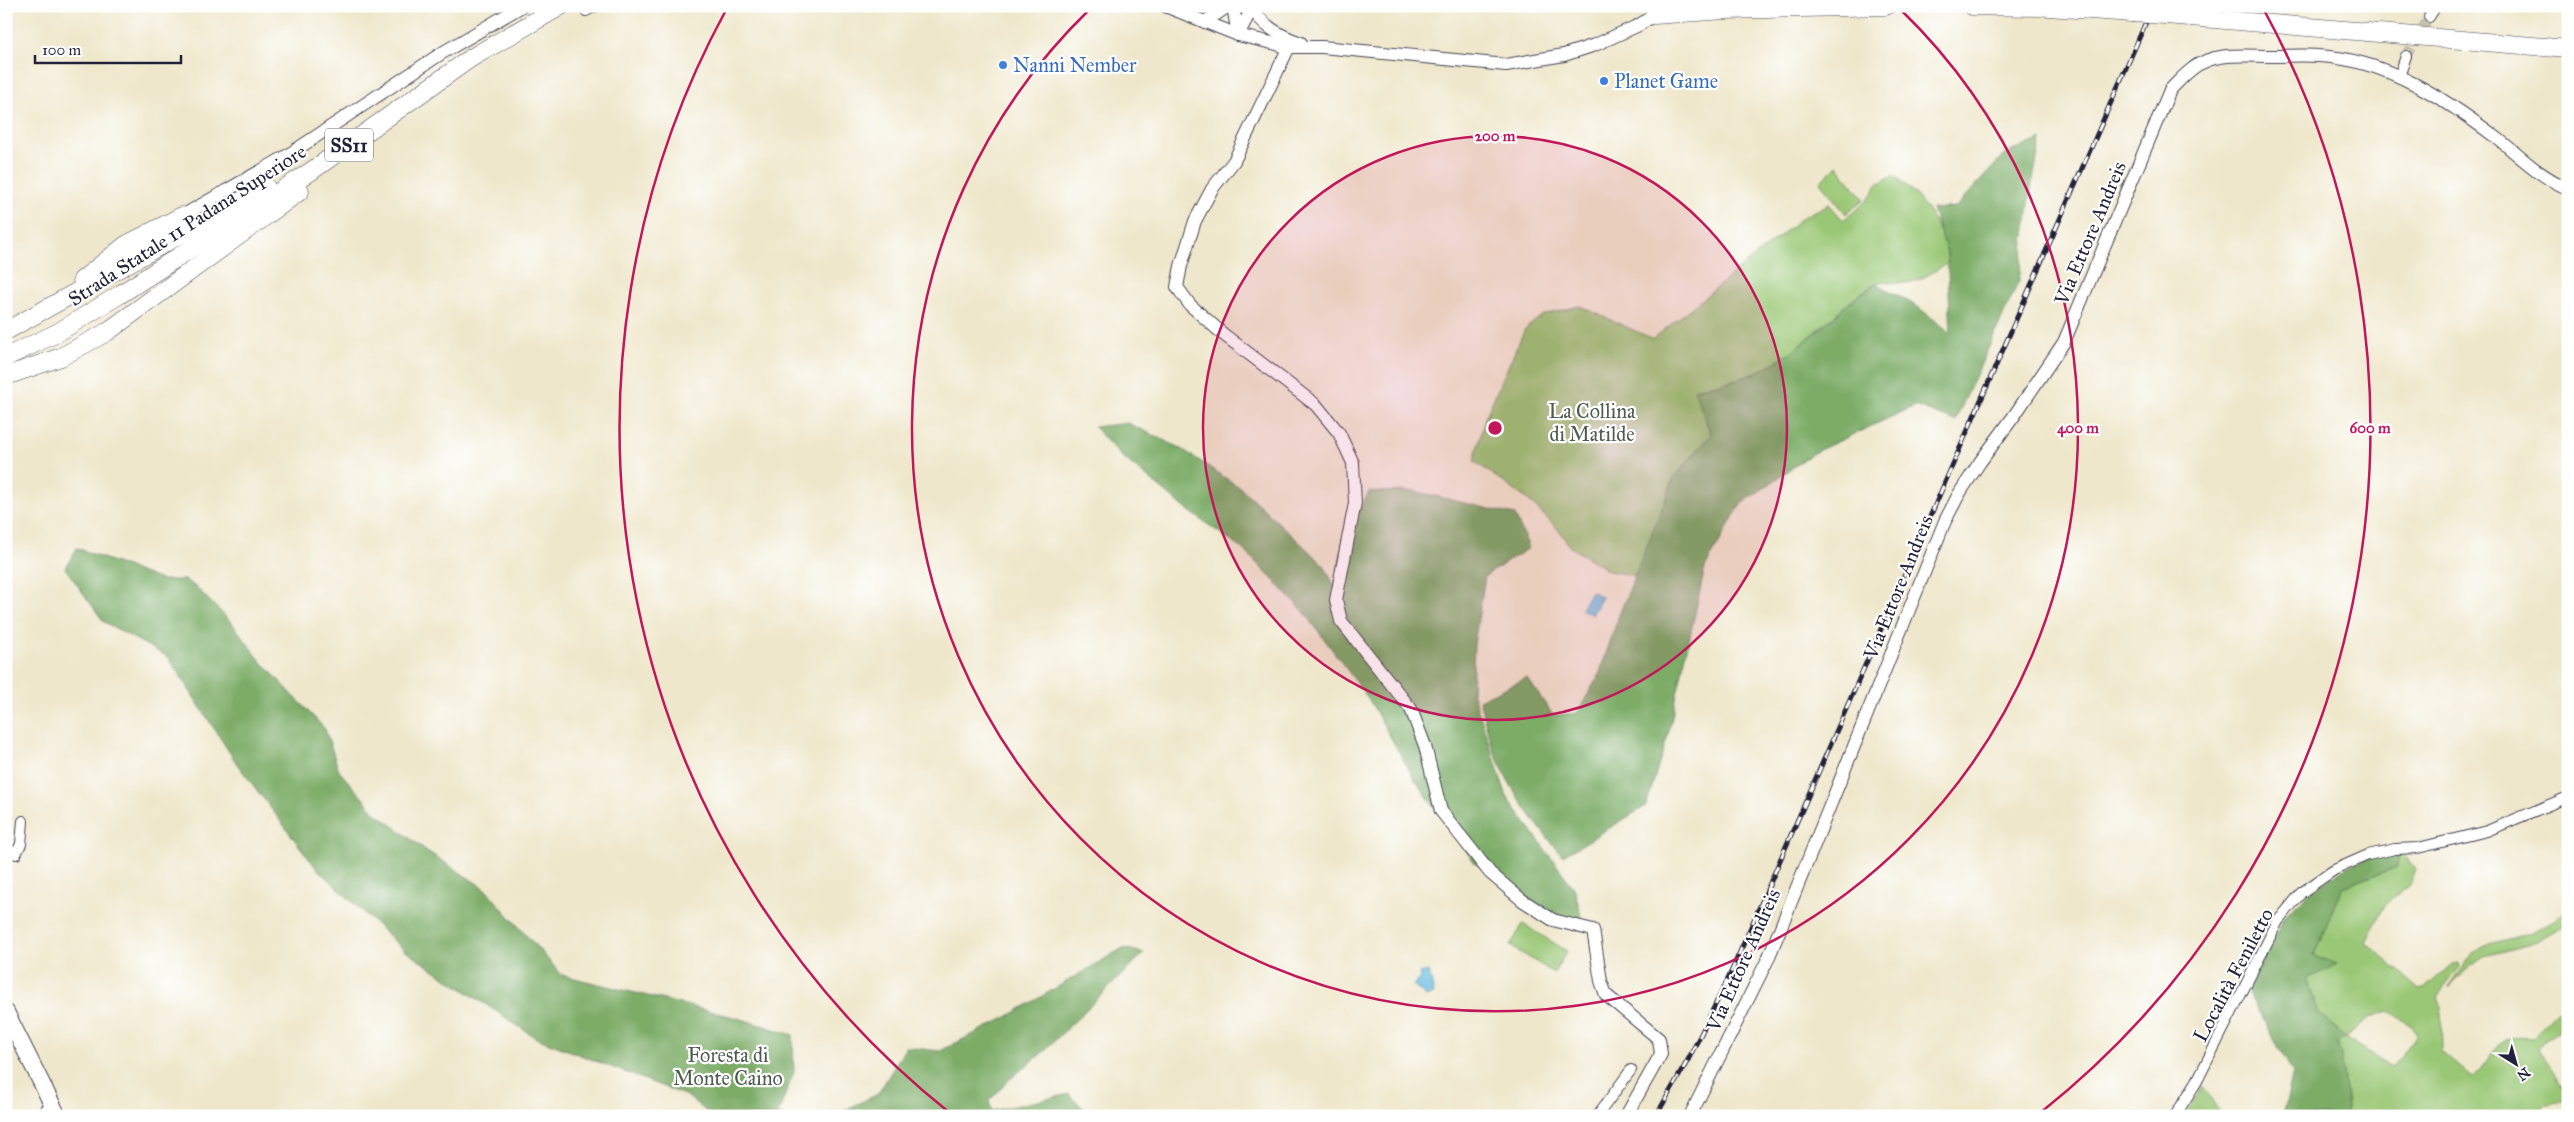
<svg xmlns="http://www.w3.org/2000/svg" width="2574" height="1122" font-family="'IM FELL Great Primer',serif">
	<rect width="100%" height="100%" fill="#fff"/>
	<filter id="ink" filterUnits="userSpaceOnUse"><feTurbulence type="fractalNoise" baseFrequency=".02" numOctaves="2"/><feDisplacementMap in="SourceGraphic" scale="10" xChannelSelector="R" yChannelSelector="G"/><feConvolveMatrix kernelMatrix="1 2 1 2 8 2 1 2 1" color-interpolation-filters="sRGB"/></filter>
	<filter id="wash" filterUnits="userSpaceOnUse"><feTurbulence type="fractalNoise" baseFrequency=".0096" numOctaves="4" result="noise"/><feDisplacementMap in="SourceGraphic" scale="20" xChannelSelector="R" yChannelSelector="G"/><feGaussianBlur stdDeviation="1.12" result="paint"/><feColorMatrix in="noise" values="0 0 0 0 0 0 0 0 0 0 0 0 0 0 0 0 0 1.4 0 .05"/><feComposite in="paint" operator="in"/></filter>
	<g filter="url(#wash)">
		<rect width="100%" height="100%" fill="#efe7cb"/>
		<g fill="#9ac774" stroke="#5e7458" fill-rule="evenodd">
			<path d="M1837,165L1864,200L1846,214L1820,182Z"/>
			<path d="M1893,175C1920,193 1946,231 1948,263C1934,271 1918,283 1903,283C1891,284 1885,278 1873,285C1835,309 1805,348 1764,369C1743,379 1718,384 1695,389L1711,435L1675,476L1635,576L1609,571L1569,546L1560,531L1528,500L1474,461L1485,418L1525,329L1543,315L1580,306L1653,339L1803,217L1829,204L1843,220C1857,209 1871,201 1877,184Z"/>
			<path d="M2399,853L2416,869L2410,884L2385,905L2366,942L2419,989L2425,988L2452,964L2459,963L2460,967L2437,997L2441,1007L2442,1052L2473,1078C2484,1067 2495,1045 2508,1039C2514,1036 2525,1038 2532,1038L2568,1001V1026L2544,1040L2537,1048L2568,1092L2566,1101L2544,1106L2531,1116H2348L2341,1056L2336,1042L2344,1036L2319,1013L2307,979L2336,964L2314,955L2342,887L2397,867ZM2389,1011L2410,1025L2417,1035L2392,1067L2345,1037L2371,1017Z"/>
			<path d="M2568,906V919L2563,926L2531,944L2484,956L2471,965L2449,988L2473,953L2490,944L2532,932L2554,920Z"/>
			<path d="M1523,924L1567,951L1554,973L1510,946Z"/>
			<path d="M2203,1086L2222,1116H2185Z"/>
		</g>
		<g fill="#7bac66" stroke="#4e6750">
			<path d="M2041,139L2031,189L2019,281L1955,421L1915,406L1813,453L1740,505L1705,568L1668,735L1646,806L1563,856C1537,826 1514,796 1497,758C1489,740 1485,719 1479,700L1527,678L1553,715L1577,713L1599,675L1619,615L1675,476L1711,435L1694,389C1718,384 1744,380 1765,368C1806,347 1838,309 1876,283L1918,307L1951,333L1947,252L1932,209L1956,207L2005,154Z"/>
			<path d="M1128,423L1182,449L1242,489L1324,565L1335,587L1344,536L1369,492L1414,491L1515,515L1529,548L1485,576L1474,645L1472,692L1507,797L1575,890L1584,930L1575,931L1475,863L1415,780L1368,698L1305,613L1245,551L1185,508L1119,454L1094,427Z"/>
			<path d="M77,548L161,580H185L197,588L232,623L260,660L325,729L339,771L376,813L427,851L484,888L562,975L738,1018L793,1035L794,1072L778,1113L784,1116H712L687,1096L536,1038L404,950L317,869L237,764L168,657L104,622L65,568Z"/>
			<path d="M2399,853L2397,867L2342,887L2314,955L2337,964L2307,979L2319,1013L2345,1037L2337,1042L2341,1056L2348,1116H2283L2293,1073L2247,991L2286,914L2309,893L2348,866L2372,856Z"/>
			<path d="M1123,948L1144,953L1041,1054L1011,1078L989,1101L992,1111L1069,1094L1091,1116H832L878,1094L906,1047L940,1051L1007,1017Z"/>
		</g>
		<g fill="#5eb9dc" stroke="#406e8c">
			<path d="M1591,591L1602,597L1592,615L1581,609Z"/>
			<path d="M1429,971L1434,994L1426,997L1413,985L1420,979L1419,973Z"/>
		</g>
	</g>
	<g filter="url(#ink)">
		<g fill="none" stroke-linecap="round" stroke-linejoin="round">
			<path stroke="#c6c0ae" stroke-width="10" stroke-dasharray="10 5" stroke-linecap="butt" d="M2406,56L2429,17"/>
			<defs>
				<g id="minor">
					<path d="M586,11L596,6"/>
					<path d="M2429,17L2436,6"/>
					<path d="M2399,77L2406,56"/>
					<path d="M6,847L16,854L21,844L23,821"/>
					<path d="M45,1110L46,1116"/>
					<path d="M1597,1116L1631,1070"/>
					<path d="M2175,1116L2197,1081L2278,921L2301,893L2334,870L2368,855L2395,849L2418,848L2487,831L2568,797"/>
				</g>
				<g id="tertiary">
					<path d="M1165,6L1238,35L1289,47H1322L1506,65L1564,55L1595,45L1639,25L1659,12"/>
					<path d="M1233,6L1238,35"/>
					<path d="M1251,6C1262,26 1280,36 1301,43"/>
					<path d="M1205,22L1228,6"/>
					<path d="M1238,35L1249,14L1250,6"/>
					<path d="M1289,47L1234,161L1212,189L1195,221L1181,266L1177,287L1190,305L1223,334L1316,405L1339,433L1353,463L1355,503L1336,600L1341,621L1411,709L1425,746L1441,811L1490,873L1522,900L1553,920L1593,930L1601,981L1606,995L1659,1039L1661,1054L1626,1116"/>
					<path d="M182,216L285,157L442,53L522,6"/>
					<path d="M1690,1116L1768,959L1945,521L1959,494L1980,462L2014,416L2064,342L2170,90C2177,83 2184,75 2192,69C2213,51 2247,56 2273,56C2288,56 2303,55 2318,56C2386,59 2445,99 2497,138C2520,156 2541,178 2568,188"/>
				</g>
				<path id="primary" d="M6,1012L58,1116"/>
				<g id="trunk">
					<path d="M1972,6L2040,7"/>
					<path d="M2035,6L2132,13"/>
					<path d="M1654,15L1725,10L1886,6"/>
					<path d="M2166,15L2568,49"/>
					<path d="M82,280L126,245L182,216"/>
					<path d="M6,331L266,187"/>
					<path d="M6,357L57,333L119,295L310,172L471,58L561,6"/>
					<path d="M6,376L61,357L107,332L300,191"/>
				</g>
			</defs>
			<use href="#minor" stroke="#414051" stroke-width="12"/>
			<use href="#tertiary" stroke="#414051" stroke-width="14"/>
			<use href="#primary" stroke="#414051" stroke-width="18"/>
			<use href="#trunk" stroke="#414051" stroke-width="19"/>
			<use href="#minor" stroke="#fff" stroke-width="10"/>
			<use href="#tertiary" stroke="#fff" stroke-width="12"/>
			<use href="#primary" stroke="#fff" stroke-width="16"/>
			<use href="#trunk" stroke="#fff" stroke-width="18"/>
			<defs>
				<path id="rail" d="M1656,1116L1688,1060L1729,977L2153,6"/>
			</defs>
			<use href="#rail" stroke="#22223b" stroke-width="5"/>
			<use href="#rail" stroke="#fff" stroke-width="3" stroke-dasharray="9" stroke-linecap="butt"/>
			<defs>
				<path id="trunk-bridge" d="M2132,13L2166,15"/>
			</defs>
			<use href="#trunk-bridge" stroke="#414051" stroke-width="19" stroke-linecap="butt"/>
			<use href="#trunk-bridge" stroke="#fff" stroke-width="18"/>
		</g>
	</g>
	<circle cx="1495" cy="428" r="292" fill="#c2185b" fill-opacity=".12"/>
	<g fill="none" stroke="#c2185b" stroke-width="2.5">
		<circle cx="1495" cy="428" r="292"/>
		<path d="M1900 9A583 583 0 1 1 1090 9"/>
		<path d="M950 1113A875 875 0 0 1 726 10M2264 10A875 875 0 0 1 2040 1113"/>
	</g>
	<g fill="#3f7fe0" stroke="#fff" stroke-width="2">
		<circle cx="1003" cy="65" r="5"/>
		<circle cx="1604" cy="81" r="5"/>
	</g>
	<g text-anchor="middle" stroke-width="4.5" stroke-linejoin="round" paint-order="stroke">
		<rect fill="#fff" stroke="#646476" stroke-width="1" x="325" y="128.5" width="48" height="33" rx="4"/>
		<g font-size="19" font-weight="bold" fill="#22223b">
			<text x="349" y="152">SS11</text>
		</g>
		<g font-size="20" fill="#366cbe" stroke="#fff" text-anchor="start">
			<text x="1013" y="72">Nanni Nember</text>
			<text x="1614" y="88">Planet Game</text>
		</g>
		<g font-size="20" fill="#22223b" stroke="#fff">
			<text transform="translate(187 225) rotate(-33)" y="7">Strada Statale 11 Padana Superiore</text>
			<text transform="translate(2090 233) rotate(-67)" y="7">Via Ettore Andreis</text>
			<text transform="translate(1898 587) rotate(-68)" y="7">Via Ettore Andreis</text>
			<text transform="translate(1743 960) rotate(-66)" y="7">Via Ettore Andreis</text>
			<text transform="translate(2233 975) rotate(-62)" y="7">Località Feniletto</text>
		</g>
		<g font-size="20" fill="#4c5c4f" stroke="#fff">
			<text x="1592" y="418">La Collina<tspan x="1592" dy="23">di Matilde</tspan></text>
			<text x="728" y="1062">Foresta di<tspan x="728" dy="23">Monte Caino</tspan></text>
		</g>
	</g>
	<circle cx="1495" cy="428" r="8" fill="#c2185b" stroke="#fff" stroke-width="2.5"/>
	<g font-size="15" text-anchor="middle" font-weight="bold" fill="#c2185b" stroke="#fff" stroke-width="4.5" stroke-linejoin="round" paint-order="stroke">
		<text x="1495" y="141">200 m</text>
		<text x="2078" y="433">400 m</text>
		<text x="2370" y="433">600 m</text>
	</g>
	<rect width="2574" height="1122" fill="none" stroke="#fff" stroke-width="25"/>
	<g transform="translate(2516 1064) rotate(143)" stroke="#ffffff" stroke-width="4" paint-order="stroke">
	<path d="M0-4L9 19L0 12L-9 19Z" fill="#22223b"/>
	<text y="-8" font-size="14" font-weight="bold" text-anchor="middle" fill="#22223b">N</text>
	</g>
	<path d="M35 55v8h146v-8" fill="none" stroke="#22223b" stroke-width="2.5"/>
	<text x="42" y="55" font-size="15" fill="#22223b" stroke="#ffffff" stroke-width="4" paint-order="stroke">100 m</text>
</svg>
